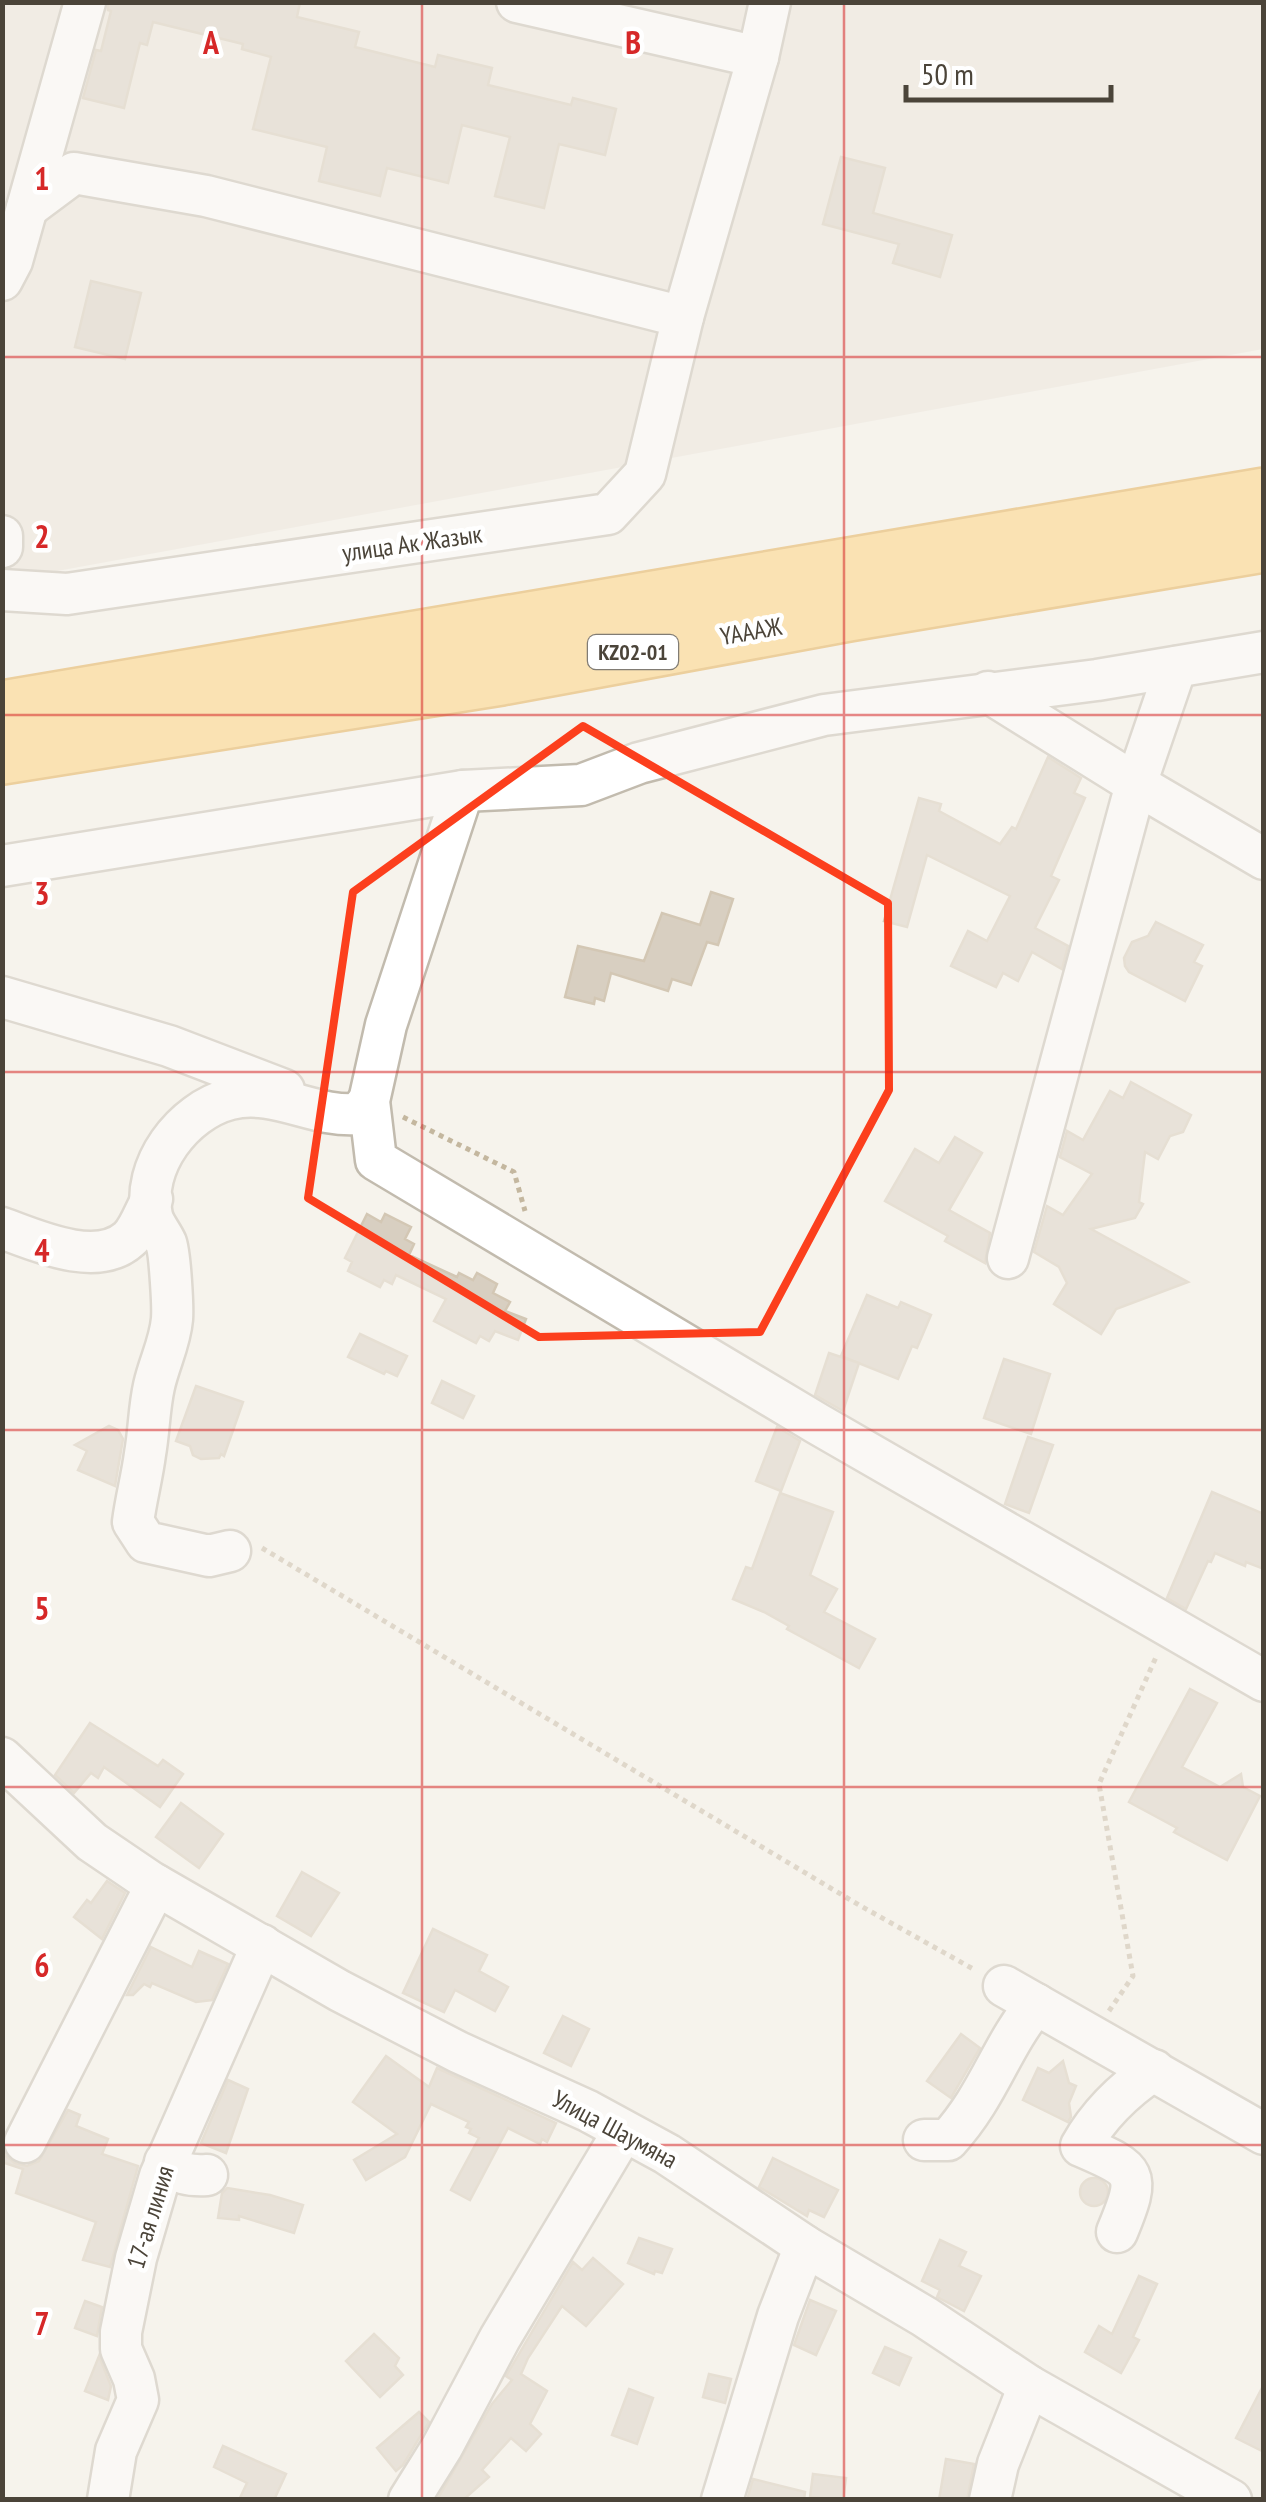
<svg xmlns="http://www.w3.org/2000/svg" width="1266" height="2502" font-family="'PT Sans Narrow',sans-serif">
	<rect width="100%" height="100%" fill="#f6f3ec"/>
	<path fill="#eae5da" d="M3,3H1263V349L3,581Z"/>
	<g fill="#d8cfc1" stroke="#d3c7b4" stroke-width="2.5">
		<path d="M108,2H300L297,17L359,32L355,47L435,67L438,55L492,68L488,85L571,105L573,98L616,109L605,155L559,144L544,208L495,196L510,137L462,125L448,183L387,168L380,196L319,181L327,147L253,129L271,57L242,49L243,44L153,22L147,45L140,43L124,108L83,98L96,50L101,51L111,11L108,10Z"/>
		<path d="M841,157L885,168L873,213L952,235L940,277L893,263L899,244L823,224Z"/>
		<path d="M91,281L141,293L125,359L75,347Z"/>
		<path d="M1048,757L1081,778L1074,793L1085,798L1051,876L1059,880L1035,928L1068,946L1062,969L1032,952L1018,981L1003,973L996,987L951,966L968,931L987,941L1010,896L927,855L907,927L884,921L919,798L941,804L939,811L1000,844L1012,827L1016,829Z"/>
		<path d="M711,892L733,899L718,945L707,942L691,985L672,979L668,991L611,973L604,1001L595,998L594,1004L565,997L578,946L644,961L662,913L700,925Z"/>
		<path d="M1156,922L1203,945L1194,962L1202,966L1185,1001L1129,972L1125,966L1124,958L1132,942L1148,936Z"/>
		<path d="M1131,1082L1191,1115L1183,1132L1170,1136L1158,1159L1145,1152L1139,1202L1143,1204L1135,1218L1091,1229L1188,1282L1116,1309L1101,1334L1054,1304L1067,1283L1059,1267L1034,1252L1047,1206L1063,1215L1092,1174L1060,1157L1067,1131L1083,1140L1110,1091L1123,1098Z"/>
		<path d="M955,1137L982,1153L949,1210L990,1233L985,1263L945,1241L948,1236L885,1201L915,1149L939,1163Z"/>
		<path d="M367,1214L381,1222L385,1214L411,1227L405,1239L414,1244L409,1255L457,1277L459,1273L473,1280L477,1273L497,1284L493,1293L510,1302L505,1311L526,1319L518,1340L495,1331L489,1341L480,1336L476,1343L434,1321L446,1299L396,1275L392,1284L384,1280L380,1287L348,1271L352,1262L345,1258Z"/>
		<path d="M867,1295L898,1308L901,1302L931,1315L917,1348L912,1346L898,1379L841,1356Z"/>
		<path d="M360,1334L407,1356L397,1376L386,1371L384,1374L348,1357Z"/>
		<path d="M829,1353L859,1363L843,1411L815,1395Z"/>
		<path d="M1004,1359L1050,1374L1031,1434L984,1418Z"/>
		<path d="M442,1381L474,1396L463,1418L432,1403Z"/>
		<path d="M196,1386L243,1402L224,1456L221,1454L219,1458L201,1459L193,1455L190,1446L176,1441Z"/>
		<path d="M109,1426L118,1430L123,1439L115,1486L78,1470L87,1451L75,1445Z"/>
		<path d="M777,1427L800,1441L781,1491L756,1481Z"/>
		<path d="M1028,1437L1053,1445L1029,1513L1005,1504Z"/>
		<path d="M1212,1492L1264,1514V1569L1246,1562L1245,1566L1215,1553L1211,1562L1208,1561L1186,1609L1167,1598Z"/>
		<path d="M780,1493L833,1512L810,1575L837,1589L824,1612L875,1639L859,1668L787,1629L789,1626L764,1612L733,1599L746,1567L752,1569Z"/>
		<path d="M1190,1689L1217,1703L1182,1767L1220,1787L1241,1774L1243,1787L1260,1796L1227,1860L1174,1832L1177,1828L1129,1802Z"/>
		<path d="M90,1723L158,1766L163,1760L183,1774L160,1807L104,1767L98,1778L91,1773L74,1793L55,1775Z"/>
		<path d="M181,1803L223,1834L199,1868L156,1837Z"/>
		<path d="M302,1872L339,1893L311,1936L277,1916Z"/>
		<path d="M107,1881L125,1893L102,1939L74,1917L87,1900L91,1903Z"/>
		<path d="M433,1929L487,1955L479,1971L508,1987L495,2011L455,1990L444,2012L403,1993Z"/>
		<path d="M151,1947L192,1967L199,1951L228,1964L212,2000L196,2002L152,1983L150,1987L144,1984L133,1995H127Z"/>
		<path d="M563,2016L589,2029L571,2066L544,2053Z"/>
		<path d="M961,2034L980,2048L951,2098L927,2081Z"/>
		<path d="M386,2056L429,2087L437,2068L556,2123L547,2142L542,2139L540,2144L508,2128L470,2200L451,2190L479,2138L469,2133L471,2129L466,2127L469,2122L431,2104L405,2157L366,2180L354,2160L397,2134L353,2102Z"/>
		<path d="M1063,2061L1069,2083L1076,2086L1069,2103L1071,2117L1068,2122L1023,2100L1038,2068L1049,2073Z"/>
		<path d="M228,2080L248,2089L226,2153L201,2143Z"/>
		<path d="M68,2110L80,2115L76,2126L108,2139L102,2154L138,2166L110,2267L83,2260L96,2222L16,2193L23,2169L2,2162V2147L6,2156L15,2163L27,2166L39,2161Z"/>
		<path d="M773,2158L838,2190L824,2217L809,2210L807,2216L759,2187Z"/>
		<circle cx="1094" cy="2192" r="14"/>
		<path d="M227,2188L270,2195L303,2205L294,2233L239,2216V2220L218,2218L222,2193Z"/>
		<path d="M639,2238L672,2249L662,2273L655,2271L654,2274L628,2263Z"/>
		<path d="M940,2240L966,2252L959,2266L981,2276L964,2311L937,2297L940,2290L922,2281Z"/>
		<path d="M593,2258L623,2284L586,2326L562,2306L528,2358L521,2374L547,2391L530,2424L541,2434L526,2451L511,2438L482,2470L489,2477L463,2500H437L492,2404L512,2380L506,2376L573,2262L582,2270Z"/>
		<path d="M1139,2276L1157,2284L1133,2337L1139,2340L1121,2373L1085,2352L1099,2326L1112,2334Z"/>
		<path d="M810,2300L836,2311L816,2355L794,2345Z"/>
		<path d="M85,2301L102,2307L97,2336L75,2328Z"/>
		<path d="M374,2334L399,2358L395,2366L403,2375L380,2397L346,2361Z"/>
		<path d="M885,2347L911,2358L899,2385L873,2373Z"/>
		<path d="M99,2356L111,2386L108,2400L85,2391Z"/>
		<path d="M709,2374L731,2379L725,2403L703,2397Z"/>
		<path d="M1264,2384V2452L1236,2438Z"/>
		<path d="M629,2389L653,2398L637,2444L612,2435Z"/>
		<path d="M419,2412L429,2422L403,2465L396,2471L377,2448Z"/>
		<path d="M223,2446L286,2474L274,2500H239L247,2483L214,2467Z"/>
		<path d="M946,2459L974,2464L967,2500H939Z"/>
		<path d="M813,2474L846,2478L843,2500L810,2497Z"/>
		<path d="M753,2479L805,2492L804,2500H747Z"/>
	</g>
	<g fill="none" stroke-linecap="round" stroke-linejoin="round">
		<defs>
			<g id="minor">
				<path d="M517,2L758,57"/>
				<path d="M27,208L74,173L206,196L683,317"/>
				<path d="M2,280L12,261L85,2"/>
				<path d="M2,536V547"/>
				<path d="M2,590L67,594L608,514L645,474L683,317L758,57L770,2"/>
				<path d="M988,692L1136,784L1176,667"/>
				<path d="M463,791L386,1025L369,1101L376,1160L818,1424L1264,1681"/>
				<path d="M2,866L463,791L581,785L639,763L824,715L1097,680L1264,652"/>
				<path d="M2,997L169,1046L284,1090"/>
				<path d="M2,1228C37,1241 97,1268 129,1239C139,1230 145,1211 152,1199"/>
				<path d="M1008,1258L1136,784L1264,859"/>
				<path d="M230,1551L209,1556L146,1542L133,1522C136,1499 142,1477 145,1454C149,1432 149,1408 154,1386C159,1363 170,1343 172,1319C173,1307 170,1253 166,1243C162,1234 154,1225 152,1216C141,1166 183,1111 230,1099C275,1088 314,1118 358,1114L369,1101"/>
				<path d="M2,1758L92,1842L151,1882L340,1991L458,2052L588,2111L667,2154L805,2246L925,2317L1029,2386L1231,2500"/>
				<path d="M1004,1986L1264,2134"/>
				<path d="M924,2140H948C989,2095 1000,2048 1036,2004"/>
				<path d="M25,2142L156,1885"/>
				<path d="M165,2162C177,2174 190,2176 207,2175"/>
				<path d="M1117,2232C1142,2172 1137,2170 1081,2146C1099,2114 1124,2090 1154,2070"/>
				<path d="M108,2500L116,2451L138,2400L134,2379L121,2349V2332L136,2258L160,2176L262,1945"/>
				<path d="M409,2500L442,2447L500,2338L623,2132"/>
				<path d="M722,2500L778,2316L805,2246"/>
				<path d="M990,2500L998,2464L1029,2386"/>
			</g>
			<g id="highway">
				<path d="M2,709L1264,496"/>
				<path d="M2,756L501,677L849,613L1264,544"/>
			</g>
		</defs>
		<use href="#minor" stroke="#c2bbae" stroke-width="45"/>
		<use href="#highway" stroke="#e0a43c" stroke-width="60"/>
		<g stroke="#c4b79f" stroke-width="5" stroke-dasharray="5 5" stroke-linecap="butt">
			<path d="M403,1117L514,1172L525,1211"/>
			<path d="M262,1548L859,1905L975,1970"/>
			<path d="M1109,2011L1133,1976L1099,1784L1157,1655"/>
		</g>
		<use href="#minor" stroke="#fff" stroke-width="40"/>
		<use href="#highway" stroke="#ffcf6e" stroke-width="55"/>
	</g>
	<path d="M0 0H1266V2502H0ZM583,726L888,903L889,1090L760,1332L539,1337L308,1198L353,892Z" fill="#f6f3ec" fill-opacity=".55" fill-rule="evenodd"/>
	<path fill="none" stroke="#fc3f1d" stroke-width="8" stroke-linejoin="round" d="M583,726L888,903L889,1090L760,1332L539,1337L308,1198L353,892Z"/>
	<path fill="none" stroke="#d62828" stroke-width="2.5" stroke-opacity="0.55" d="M422,2V2500M844,2V2500M2,357H1264M2,715H1264M2,1072H1264M2,1430H1264M2,1787H1264M2,2145H1264"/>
	<g text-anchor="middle" stroke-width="9" stroke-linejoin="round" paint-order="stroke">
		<rect fill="#fff" stroke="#817c74" stroke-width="2.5" x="588" y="635" width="90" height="34" rx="8"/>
		<g font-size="22" font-weight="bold" fill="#4b4439">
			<text x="633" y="660">KZ02-01</text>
		</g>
		<g font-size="25" fill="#4b4439" stroke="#fff">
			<text transform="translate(412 543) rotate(-8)" y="9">улица Ак Жазык</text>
			<text transform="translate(751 631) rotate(-10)" y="9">ҮАААЖ</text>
			<text transform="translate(615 2129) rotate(28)" y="9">Улица Шаумяна</text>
			<text transform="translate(150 2217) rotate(-73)" y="9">17-ая линия</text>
		</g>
	</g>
	<g font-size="32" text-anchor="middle" font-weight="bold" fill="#d62828" stroke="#fff" stroke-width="9" stroke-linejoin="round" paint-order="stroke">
		<text x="211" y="54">A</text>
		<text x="633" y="54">B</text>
		<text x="42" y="190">1</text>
		<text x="42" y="548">2</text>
		<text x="42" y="905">3</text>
		<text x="42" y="1262">4</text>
		<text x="42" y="1620">5</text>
		<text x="42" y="1977">6</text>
		<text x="42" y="2335">7</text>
	</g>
	<rect width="1266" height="2502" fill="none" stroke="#4b4439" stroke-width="10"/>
	<path d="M906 85v15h205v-15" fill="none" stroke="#4b4439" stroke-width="5"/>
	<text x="921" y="85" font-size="30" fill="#4b4439" stroke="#ffffff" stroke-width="8" paint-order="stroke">50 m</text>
</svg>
